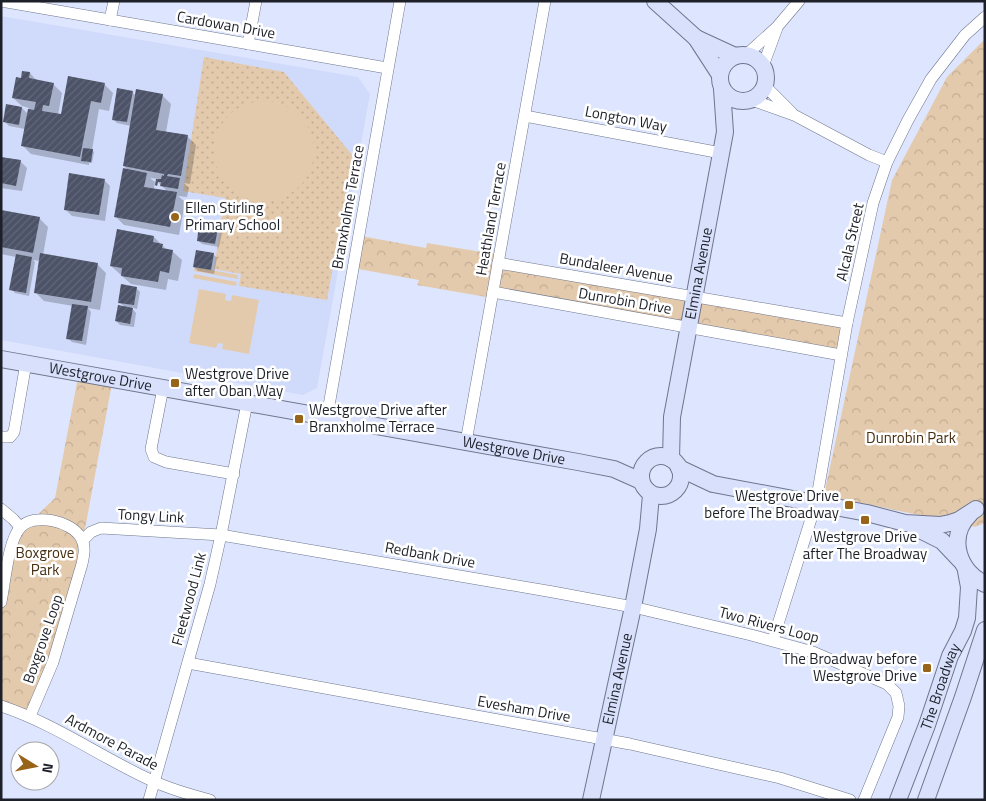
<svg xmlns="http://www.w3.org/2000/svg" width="986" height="801" font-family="'Titillium Web',sans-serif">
	<defs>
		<pattern id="grass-dots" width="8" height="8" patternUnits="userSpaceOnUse" patternTransform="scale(1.25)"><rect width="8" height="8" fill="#e4caad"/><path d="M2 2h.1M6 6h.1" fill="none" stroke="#c3ad95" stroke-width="1.8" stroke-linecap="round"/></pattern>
		<pattern id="park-crowns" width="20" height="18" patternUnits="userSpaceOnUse" patternTransform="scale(1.25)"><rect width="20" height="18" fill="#e4caad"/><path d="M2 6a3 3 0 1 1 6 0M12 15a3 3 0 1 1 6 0" fill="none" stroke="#c3ad95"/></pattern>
		<pattern id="building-hatch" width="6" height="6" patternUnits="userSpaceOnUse" patternTransform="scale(1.25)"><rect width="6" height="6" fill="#4c5267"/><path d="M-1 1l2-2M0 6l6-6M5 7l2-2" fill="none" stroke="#626779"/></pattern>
	</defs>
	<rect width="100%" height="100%" fill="#dee6ff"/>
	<path fill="#d0dbfb" d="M1,16L358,77L370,94L317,388L303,395L1,340Z"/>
	<path fill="url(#grass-dots)" d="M204,57L284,72L353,156L327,300L239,286L241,274L214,269L225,198L183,191Z"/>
	<g fill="url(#park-crowns)">
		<path d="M985,39V523L975,527L824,495L892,180L947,77Z"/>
		<path d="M356,235L426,248L427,243L500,255L498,262L847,323L841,355L493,292L492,298L417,285L419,280L353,268Z"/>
		<path d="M79,372L113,378L83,540L85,549L30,716L1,706V602L12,544L31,521L55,498Z"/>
	</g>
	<g fill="#e4caad">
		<circle cx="264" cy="151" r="50"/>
		<path d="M195,267L238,275V279L194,271Z"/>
		<path d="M194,274L237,282L236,286L193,278Z"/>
		<path d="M199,289L226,294L225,300L231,301L232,295L259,300L249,354L222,349L223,344L218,343L216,348L189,343Z"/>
	</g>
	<g fill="#0003" fill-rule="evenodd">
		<path d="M30,73L37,81L53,84L62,93L58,115L62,116L104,84L113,93L109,111L99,109L92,150L94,152L92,163H89V165L31,154L22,145L25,129L9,126L5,122L7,106L22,108L28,114L29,108L22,106L13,98L22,79Z"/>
		<path d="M132,92L136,96L162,95L171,104L166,132L188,137L196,145L190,184L184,183L189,188L187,197L178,196L185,202L179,235L124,225L115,216L129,171L124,166L131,126L117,123L113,119ZM150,178L158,179L157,181L168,192L154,189L155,182Z"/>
		<path d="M1,158L20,161L27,168L22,191L1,188Z"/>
		<path d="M104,180L110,186L105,221L72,216L65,209Z"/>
		<path d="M1,211L39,218L48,227L43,255L97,264L106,273L100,310L88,308L91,312L86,345L72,342L68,338L73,306L44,301L35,292L40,261L33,260L35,262L29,296L15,293L11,289L16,257L1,254Z"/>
		<path d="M217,229L222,233L219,247L202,244L198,240Z"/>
		<path d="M154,237L168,251L173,252L182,260L178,281L168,279L166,290L131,284L111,266Z"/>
		<path d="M213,254L217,258L214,274L198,271L194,267Z"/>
		<path d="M136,288L140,292L137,309L131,307L136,313L134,327L120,325L116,321L125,307L119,302Z"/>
	</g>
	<g fill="url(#building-hatch)">
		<path d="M22,71L30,72L29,78L54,83L49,106L43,105L42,111L61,114L68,76L105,83L101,103L91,101L80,157L21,146L28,109L34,110L36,102L12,98L16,77L21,78Z"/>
		<path d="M117,88L133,91L127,122L112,120Z"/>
		<path d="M136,89L163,94L156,130L188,135L181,176L168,174L167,176L180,178L178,189L160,186L161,182H158L157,186L155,185L156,179H161L162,175L164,176V174L123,166Z"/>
		<path d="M6,104L22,107L19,125L3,122Z"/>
		<path d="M83,148L93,149L91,162L81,161Z"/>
		<path d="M1,157L21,160L16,186L1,183Z"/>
		<path d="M123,168L147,173L144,187L177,192L170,227L114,217Z"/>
		<path d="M69,173L105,179L99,215L64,210Z"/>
		<path d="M1,210L40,217L33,253L1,247Z"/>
		<path d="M199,225L218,228L215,244L197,241Z"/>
		<path d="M117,229L154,236L153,242L163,244L162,248L173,250L169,273L160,271L158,282L121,276L122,268L110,266Z"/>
		<path d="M196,250L214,253L211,270L193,267Z"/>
		<path d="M40,253L98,263L91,302L34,293Z"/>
		<path d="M16,254L32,257L26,293L9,290Z"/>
		<path d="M121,284L137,287L134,305L118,303Z"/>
		<path d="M72,304L88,306L82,341L66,339Z"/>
		<path d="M118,305L133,308L130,324L115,321Z"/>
	</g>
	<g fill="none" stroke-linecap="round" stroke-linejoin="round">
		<defs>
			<g id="street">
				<path d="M1,1L387,68"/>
				<path d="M110,20L114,1"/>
				<path d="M248,44L256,1"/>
				<path d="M746,55L777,27L799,1"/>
				<path d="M763,66L777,28"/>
				<path d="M765,86L791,112"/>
				<path d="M752,100L794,115L869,155L887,162"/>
				<path d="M525,116L721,153"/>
				<path d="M498,263L847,323"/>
				<path d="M493,292L841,355"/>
				<path d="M163,388L151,449L154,457L166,462L234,474"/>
				<path d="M327,417L400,1"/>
				<path d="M1,437H10L14,432L26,363"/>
				<path d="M466,442L545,1"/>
				<path d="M1,509L13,519L20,527"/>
				<path d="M83,540L91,532L101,528L221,535L553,592L633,607L751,635L813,652L887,684L896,693L899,706L898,717L864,800"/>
				<path d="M1,602C5,583 8,541 20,528C33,512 72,521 81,538C86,546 84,555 82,564L53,662L30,716"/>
				<path d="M773,640L816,503L847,323L873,203L887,162L908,120L931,79L965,35L985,17"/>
				<path d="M188,663L630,744L780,778L850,800"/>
				<path d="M1,706C56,724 103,759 155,782C173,790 191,795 210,800"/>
				<path d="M149,800L210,584L221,535L247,403"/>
			</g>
			<g id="secondary">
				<path d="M655,1L696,38L720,75"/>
				<path d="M696,38L735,56"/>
				<circle cx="743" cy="78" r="23"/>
				<path id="s1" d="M1,359L578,462L614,469L641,481"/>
				<circle cx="661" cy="476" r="20"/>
				<path id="s2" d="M671,459L672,417L725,132L722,89"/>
				<path d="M679,468L713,484L867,513L905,523L940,525L950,523L959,520L976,509"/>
				<path d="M970,514C947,536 958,572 985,584"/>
				<path d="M914,527L942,541L960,560"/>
				<path id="s3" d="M591,800L633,607L648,529L651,495"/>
				<path id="s4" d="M898,800L927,725L950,656L963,631L967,618L969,587L966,571"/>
				<path d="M926,800L963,697L985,630"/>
			</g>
		</defs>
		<use href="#street" stroke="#6f768c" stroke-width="12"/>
		<use href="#secondary" stroke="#6f768c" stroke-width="18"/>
		<use href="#street" stroke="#fff" stroke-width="11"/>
		<use href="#secondary" stroke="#d8e0fc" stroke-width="16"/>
	</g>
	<g fill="#976419" stroke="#fff" stroke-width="2">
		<circle cx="175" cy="217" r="5"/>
		<rect x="170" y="378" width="10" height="10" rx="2.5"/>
		<rect x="294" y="414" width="10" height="10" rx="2.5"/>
		<rect x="844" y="500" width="10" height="10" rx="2.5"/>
		<rect x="860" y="515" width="10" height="10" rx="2.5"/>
		<rect x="922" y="663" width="10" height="10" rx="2.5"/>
	</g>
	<g text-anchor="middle" stroke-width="5" stroke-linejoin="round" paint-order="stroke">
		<g font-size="15" fill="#1d2029" stroke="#fff">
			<text transform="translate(226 25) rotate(10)" y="5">Cardowan Drive</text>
			<text transform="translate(626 119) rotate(11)" y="5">Longton Way</text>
			<text transform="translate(348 207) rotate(-80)" y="5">Branxholme Terrace</text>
			<text transform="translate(491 219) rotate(-80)" y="5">Heathland Terrace</text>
			<text transform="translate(850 242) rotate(-77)" y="5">Alcala Street</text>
			<text transform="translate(616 268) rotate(10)" y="5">Bundaleer Avenue</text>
			<text dy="5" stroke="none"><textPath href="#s2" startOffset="188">Elmina Avenue</textPath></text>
			<text transform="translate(625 301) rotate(10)" y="5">Dunrobin Drive</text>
			<text dy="5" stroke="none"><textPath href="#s1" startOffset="101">Westgrove Drive</textPath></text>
			<text dy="5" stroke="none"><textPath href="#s1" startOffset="521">Westgrove Drive</textPath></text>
			<text transform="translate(151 516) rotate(3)" y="5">Tongy Link</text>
			<text transform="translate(430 555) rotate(10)" y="5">Redbank Drive</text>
			<text transform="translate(189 599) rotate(-75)" y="5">Fleetwood Link</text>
			<text transform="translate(769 625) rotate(15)" y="5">Two Rivers Loop</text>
			<text transform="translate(43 639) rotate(-71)" y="5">Boxgrove Loop</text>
			<text dy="5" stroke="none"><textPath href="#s3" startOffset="124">Elmina Avenue</textPath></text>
			<text dy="5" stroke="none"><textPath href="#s4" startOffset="121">The Broadway</textPath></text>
			<text transform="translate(524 709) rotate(10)" y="5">Evesham Drive</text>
			<text transform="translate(112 742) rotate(28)" y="5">Ardmore Parade</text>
		</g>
		<g font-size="15" fill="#1d2029" stroke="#fff" text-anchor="start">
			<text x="185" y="213">Ellen Stirling<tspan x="185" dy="17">Primary School</tspan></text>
			<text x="185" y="379">Westgrove Drive<tspan x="185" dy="17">after Oban Way</tspan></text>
			<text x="309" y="415">Westgrove Drive after<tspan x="309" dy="17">Branxholme Terrace</tspan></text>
			<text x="839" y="501" text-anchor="end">Westgrove Drive<tspan x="839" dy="17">before The Broadway</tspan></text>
			<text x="865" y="542" text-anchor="middle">Westgrove Drive<tspan x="865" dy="17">after The Broadway</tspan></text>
			<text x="917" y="664" text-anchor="end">The Broadway before<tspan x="917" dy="17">Westgrove Drive</tspan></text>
		</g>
		<g font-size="15" fill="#472f10" stroke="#fff">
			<text x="911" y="443">Dunrobin Park</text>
			<text x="45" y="558">Boxgrove<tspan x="45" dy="17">Park</tspan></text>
		</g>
	</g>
	<rect width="986" height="801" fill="none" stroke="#1d2029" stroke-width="5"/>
	<g transform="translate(35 766) rotate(100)"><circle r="24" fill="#ffffff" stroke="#a5a6a9"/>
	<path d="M0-4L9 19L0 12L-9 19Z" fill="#976419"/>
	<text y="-8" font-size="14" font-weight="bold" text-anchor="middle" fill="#1d2029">N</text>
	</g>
</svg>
